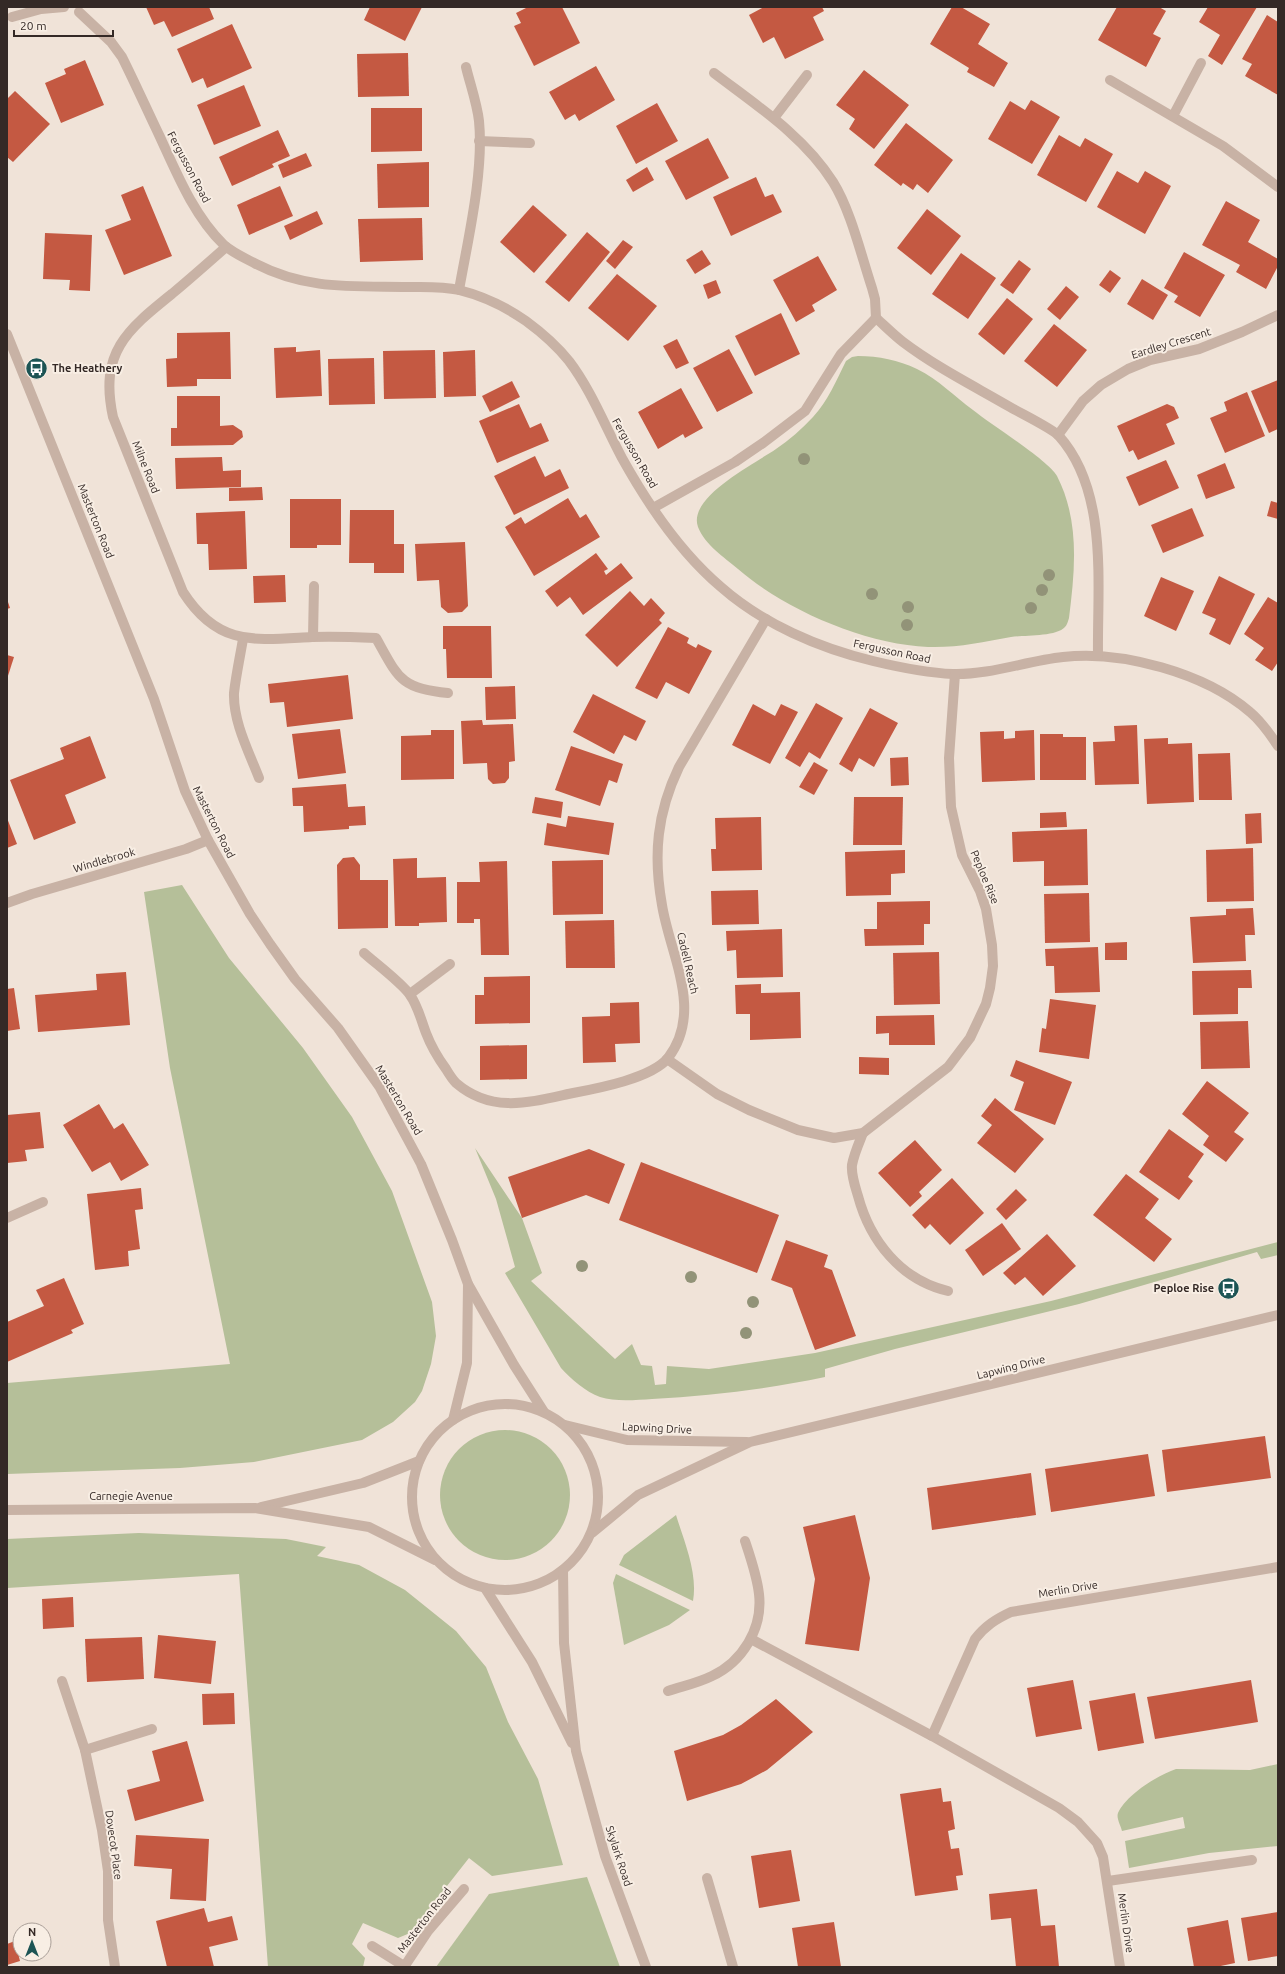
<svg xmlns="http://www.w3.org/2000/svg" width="1285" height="1974" font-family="Ubuntu,sans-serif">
	<rect width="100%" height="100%" fill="#f0e3d8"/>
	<g fill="#b5bf99">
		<path d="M858,356C879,356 898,360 917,369C939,380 954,396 973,410C990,424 1048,460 1057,476C1080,521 1075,570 1069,618C1068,621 1067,625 1065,627C1056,637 1024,635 1011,637C983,642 957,648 928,647C865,644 785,610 738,569C724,557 705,545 698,527C687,497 756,463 776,449C789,440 802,429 813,417C828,401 836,381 846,361L852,357Z"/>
		<path d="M182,885L229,958L303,1048L352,1117L392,1191L432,1302L436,1336L431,1364L422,1391L415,1402L393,1422L362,1440L254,1462L180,1468L7,1474V1383L230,1364L170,1068L144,892Z"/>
		<path d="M475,1148L522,1218L542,1273L531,1281L615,1359L632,1344L641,1365L652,1366L655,1385L666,1384L667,1366L709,1369L815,1353L1051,1301L1278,1242V1255L1261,1259L1257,1252L1079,1304L895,1349L825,1369V1377C768,1389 711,1396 652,1399C636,1400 615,1402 600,1397C586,1392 571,1379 561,1368L505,1273L515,1267L496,1199Z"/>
		<circle cx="505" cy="1495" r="65"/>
		<path d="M676,1515C684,1541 698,1573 693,1601L619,1565L624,1555Z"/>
		<path d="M139,1533L286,1539L326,1547L317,1556L359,1565L405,1590L456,1631L486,1667L508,1722L538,1779L563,1865L492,1876L469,1858L410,1933L398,1938L363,1923L352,1944L365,1958L363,1967H268L239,1574L7,1588V1539Z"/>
		<path d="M616,1574L690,1610L669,1625L624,1645L613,1583Z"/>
		<path d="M1278,1764V1846L1209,1853L1129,1868L1125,1841L1185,1828L1183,1817L1122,1831C1121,1826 1116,1818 1118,1813C1126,1795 1158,1775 1176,1769L1250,1770Z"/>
		<path d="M587,1877L620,1967H436L489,1894Z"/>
	</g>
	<g fill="#c45942">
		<path d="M146,7H209L214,19L172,37L164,21L154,25Z"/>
		<path d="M370,7H422L405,41L364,20Z"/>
		<path d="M528,7H562L580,43L534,66L514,26L521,23L516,13Z"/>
		<path d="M764,7H822L824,11L813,17L824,40L785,59L774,37L763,43L749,15Z"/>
		<path d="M952,7H961L990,24L978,44L1008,63L994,87L967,72L969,68L930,44Z"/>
		<path d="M1117,7H1159L1166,11L1153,34L1161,38L1146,67L1098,40Z"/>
		<path d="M1208,7H1257L1222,65L1208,56L1220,35L1199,22Z"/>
		<path d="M1267,15L1278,22V95L1245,76L1252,64L1242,59Z"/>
		<path d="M232,24L252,68L207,88L203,78L192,83L177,49Z"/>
		<path d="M408,53L409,96L358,97L357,54Z"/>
		<path d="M85,60L104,105L61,123L45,83L66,74L64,69Z"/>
		<path d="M596,66L615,100L579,121L575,114L565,120L549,92Z"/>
		<path d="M864,70L909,105L874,149L849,129L855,119L836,105Z"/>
		<path d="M244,85L261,126L214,145L197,105Z"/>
		<path d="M15,91L50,124L13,162L7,157V99Z"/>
		<path d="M1031,100L1060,117L1032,164L988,139L1010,101L1025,110Z"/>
		<path d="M657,103L678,141L636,164L616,126Z"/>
		<path d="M371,108H422V151L371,152Z"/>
		<path d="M906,123L953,160L928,193L917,184L913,190L903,183L901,186L874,165Z"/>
		<path d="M278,130L290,156L272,164L274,167L232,186L219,157Z"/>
		<path d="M1059,135L1080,147L1085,138L1113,154L1086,202L1037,175Z"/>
		<path d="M708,138L729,178L686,200L665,161Z"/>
		<path d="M306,153L312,166L283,178L278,165Z"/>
		<path d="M429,162V207L378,208L377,164Z"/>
		<path d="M647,167L654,180L633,192L626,180Z"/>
		<path d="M1117,171L1138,183L1145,171L1171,186L1145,234L1097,207Z"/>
		<path d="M756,177L765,197L773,194L782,212L731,236L713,197Z"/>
		<path d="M143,186L172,256L124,275L105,230L131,220L121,195Z"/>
		<path d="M280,186L293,216L249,235L237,205Z"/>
		<path d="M1226,201L1260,220L1248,242L1278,259V266L1266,289L1236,272L1240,265L1202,245Z"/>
		<path d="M533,205L567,235L534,273L500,242Z"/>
		<path d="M927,209L961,236L931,275L897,248Z"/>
		<path d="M317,211L323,224L290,240L284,226Z"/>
		<path d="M422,218L423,260L360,262L358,219Z"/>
		<path d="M587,232L610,252L569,302L545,282Z"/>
		<path d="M45,233L92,235L90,291L69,290L70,280L43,279Z"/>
		<path d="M623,240L633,247L615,269L606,261Z"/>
		<path d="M702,250L711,264L695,274L686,260Z"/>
		<path d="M1184,252L1225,275L1200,317L1174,302L1178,296L1164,288Z"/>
		<path d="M961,253L996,278L968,319L932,294Z"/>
		<path d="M818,256L837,290L812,305L815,311L796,322L773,280Z"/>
		<path d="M1019,260L1031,269L1013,294L1000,285Z"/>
		<path d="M1110,270L1121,278L1110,293L1099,285Z"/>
		<path d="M617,274L657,306L628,341L588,308Z"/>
		<path d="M1142,279L1168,295L1153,320L1127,304Z"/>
		<path d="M716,280L721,293L708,299L703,285Z"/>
		<path d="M1066,286L1079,297L1060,320L1047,309Z"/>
		<path d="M1007,298L1033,319L1004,355L978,334Z"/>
		<path d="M781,313L800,354L755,376L735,336Z"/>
		<path d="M1054,324L1087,350L1057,387L1024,361Z"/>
		<path d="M230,332L231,379H197V386L167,387L166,359L177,358V333Z"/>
		<path d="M677,339L689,363L676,369L663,346Z"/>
		<path d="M296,347V352L320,350L322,396L276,398L274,348Z"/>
		<path d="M729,349L753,393L717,412L693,368Z"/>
		<path d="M435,350L436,398L384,399L383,351Z"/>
		<path d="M475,350L476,396L444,397L443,352Z"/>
		<path d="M374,358L375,404L329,405L328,359Z"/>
		<path d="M1278,380V429L1269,433L1251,391Z"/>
		<path d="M512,381L520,397L490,412L482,396Z"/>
		<path d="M681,388L703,428L685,438L683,434L658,449L638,412Z"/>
		<path d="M1247,392L1265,436L1225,453L1210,418L1227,411L1224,402Z"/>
		<path d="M177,396H220V426L233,425L242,431L243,437L233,445L171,446V428H177Z"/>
		<path d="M519,404L530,428L541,423L549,441L497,463L479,421Z"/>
		<path d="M1167,404L1174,407L1179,418L1166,424L1175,444L1138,460L1133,450L1129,452L1117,426Z"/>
		<path d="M535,456L545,477L560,469L569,488L514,515L494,476Z"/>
		<path d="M222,457L223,471L241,470V487L176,489L175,458Z"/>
		<path d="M1166,460L1179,488L1139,506L1126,477Z"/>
		<path d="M1225,463L1235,488L1206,499L1197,475Z"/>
		<path d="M262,487L263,500L229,501V488Z"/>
		<path d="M568,498L580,518L586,514L600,537L534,576L505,527L521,517L525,524Z"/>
		<path d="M290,499H341V545H317V548H290Z"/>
		<path d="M1271,501L1278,503V519L1267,516Z"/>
		<path d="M1192,508L1204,536L1163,553L1151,525Z"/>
		<path d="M350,510H394V544H404V573H374V563H349Z"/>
		<path d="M245,511L247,569L209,570L208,544H197L196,513Z"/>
		<path d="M465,542L468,606L462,612L448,613L441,607L439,580L417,581L415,544Z"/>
		<path d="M596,553L608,569L604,571L606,575L621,563L633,578L583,615L570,597L557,607L545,591Z"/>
		<path d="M285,575L286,602L254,603L253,576Z"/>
		<path d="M1219,576L1255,594L1230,645L1209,634L1216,619L1202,613Z"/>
		<path d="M1161,577L1194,591L1176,631L1144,616Z"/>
		<path d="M630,591L644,606L651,598L665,613L659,620L662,623L617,667L585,635Z"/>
		<path d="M1268,597L1278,603V662L1272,671L1255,660L1264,648L1244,634Z"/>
		<path d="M7,599L10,608L7,609Z"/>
		<path d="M443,626H491L492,678H447L446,649H443Z"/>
		<path d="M668,627L689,638L687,643L696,648L698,644L712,651L689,694L666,682L657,699L635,688Z"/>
		<path d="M7,655L14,657L7,679Z"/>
		<path d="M348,675L353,719L287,727L284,702L270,703L268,684Z"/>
		<path d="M515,686L516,719L486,720L485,687Z"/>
		<path d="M593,694L646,721L636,741L624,735L614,754L573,732Z"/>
		<path d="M816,703L843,718L820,759L809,752L800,767L785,758Z"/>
		<path d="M753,704L775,716L781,704L798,712L770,764L732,745Z"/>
		<path d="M870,708L898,723L874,767L859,758L852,772L839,764Z"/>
		<path d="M482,720L483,725L513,724L515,761L509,762V778L505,783L493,784L488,779L487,763L463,764L461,721Z"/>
		<path d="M1137,725L1139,784L1095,785L1093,742L1115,741L1114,726Z"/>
		<path d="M340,729L346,773L298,779L292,734Z"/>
		<path d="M431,730H454V779L401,780V736L431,735Z"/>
		<path d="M1034,730L1035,780L982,782L980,732L1004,731V739L1015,738V731Z"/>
		<path d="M1040,734H1063V737H1086V780H1040Z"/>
		<path d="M90,736L106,778L65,795L76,823L34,840L10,780L64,759L60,748Z"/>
		<path d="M1168,738V744L1192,743L1194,802L1147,804L1144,739Z"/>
		<path d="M571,746L623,764L617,783L609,780L600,806L555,790Z"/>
		<path d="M1230,753L1232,800H1199L1198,754Z"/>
		<path d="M908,757L909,785L891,786L890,758Z"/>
		<path d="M814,762L828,770L814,795L799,787Z"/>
		<path d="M346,784L348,807L365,806L366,825L349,826V829L304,832L303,806H293L292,788Z"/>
		<path d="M535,797L563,802L561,818L532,813Z"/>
		<path d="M854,797H903L902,845H853Z"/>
		<path d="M1066,812L1067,827L1040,828V813Z"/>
		<path d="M1261,813L1262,843L1246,844L1245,814Z"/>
		<path d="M568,816L614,823L609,855L544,845L547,823L566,827Z"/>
		<path d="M761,817L762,870L712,871L711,849H716L715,818Z"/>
		<path d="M7,818L17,844L7,848Z"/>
		<path d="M1087,829L1088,885L1044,886V861L1013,862L1012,832Z"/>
		<path d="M1253,848L1254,901L1207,902L1206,850Z"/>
		<path d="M905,850V873L891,874V895L846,896L845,852Z"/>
		<path d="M354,857L360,865V880H388V928L338,929L337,865L343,858Z"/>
		<path d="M417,858V878L446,877L447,922L419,923V926H395L393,859Z"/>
		<path d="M603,860V914L553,915L552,861Z"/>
		<path d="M507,861L509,955H481L480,919H474V923H457V882H480L479,862Z"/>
		<path d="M758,890L759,924L712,925L711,891Z"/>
		<path d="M1089,893L1090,942L1045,943L1044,894Z"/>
		<path d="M930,901V924H924V945L865,946L864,929H877V902Z"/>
		<path d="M1253,908L1255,935H1245L1246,961L1193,963L1190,917L1226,915V909Z"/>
		<path d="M614,920L615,968H566L565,921Z"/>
		<path d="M782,929L783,977L737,978L736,950L727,951L726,931Z"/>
		<path d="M1127,942V960H1105V943Z"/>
		<path d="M1098,947L1100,992L1055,993L1054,966H1046L1045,949Z"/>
		<path d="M939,952L940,1004L894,1005L893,953Z"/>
		<path d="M1251,970L1252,988H1238V1014L1193,1015L1192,971Z"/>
		<path d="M126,972L130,1025L38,1032L35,995L97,990L96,974Z"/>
		<path d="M530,976V1023L475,1024V995H484V977Z"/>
		<path d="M761,984V993L800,992L801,1038L750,1040V1014H736L735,985Z"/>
		<path d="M14,988L20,1029L7,1031V989Z"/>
		<path d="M1050,999L1096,1005L1089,1059L1039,1052L1042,1028L1046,1029Z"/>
		<path d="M639,1002L640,1043L615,1044L616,1062L583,1063L582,1017L610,1016V1003Z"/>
		<path d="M934,1015L935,1045H889V1033L876,1034V1016Z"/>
		<path d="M1248,1021L1250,1068L1201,1069L1200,1022Z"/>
		<path d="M527,1045V1079L480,1080V1046Z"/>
		<path d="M859,1057L889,1058V1075L859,1074Z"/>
		<path d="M1016,1060L1072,1082L1055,1125L1014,1110L1024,1082L1010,1076Z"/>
		<path d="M1207,1081L1249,1113L1234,1132L1244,1139L1226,1162L1203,1145L1209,1136L1182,1114Z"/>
		<path d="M995,1098L1044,1139L1015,1173L977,1143L992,1125L981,1116Z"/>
		<path d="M99,1104L114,1129L123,1123L149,1165L121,1181L110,1162L92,1172L63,1125Z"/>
		<path d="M40,1112L44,1148L25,1150L27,1161L7,1163V1115Z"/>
		<path d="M1169,1129L1204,1154L1188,1177L1193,1181L1179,1200L1139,1172Z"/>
		<path d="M915,1140L942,1170L919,1192L922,1196L910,1207L878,1173Z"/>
		<path d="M589,1149L625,1164L609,1204L586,1195L522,1218L508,1177Z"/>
		<path d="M641,1162L779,1215L757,1273L619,1220Z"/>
		<path d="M1126,1174L1159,1199L1145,1218L1172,1239L1154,1262L1093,1215Z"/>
		<path d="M952,1178L984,1213L950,1245L930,1224L925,1229L912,1215Z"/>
		<path d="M141,1188L143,1209L135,1210L140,1249L128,1251L129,1266L95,1270L87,1194Z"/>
		<path d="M1016,1189L1027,1200L1006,1220L996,1209Z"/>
		<path d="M1002,1223L1021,1249L983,1276L965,1250Z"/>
		<path d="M1047,1234L1076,1266L1043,1296L1025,1277L1015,1285L1003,1273Z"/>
		<path d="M786,1240L828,1255L824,1267L832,1270L856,1336L815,1350L792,1288L771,1280Z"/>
		<path d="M64,1278L84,1324L71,1330L73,1333L7,1362V1322L44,1306L36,1290Z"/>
		<path d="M1265,1436L1271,1478L1167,1492L1162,1450Z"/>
		<path d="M1148,1454L1155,1496L1051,1512L1045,1469Z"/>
		<path d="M1031,1473L1036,1515L932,1530L927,1488Z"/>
		<path d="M855,1515L870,1578L859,1651L805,1644L815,1579L803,1527Z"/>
		<path d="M73,1597L74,1627L43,1629L42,1599Z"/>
		<path d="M158,1635L216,1641L211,1684L154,1678Z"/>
		<path d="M142,1637L144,1679L87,1682L85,1639Z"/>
		<path d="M1073,1680L1082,1729L1036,1737L1027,1688Z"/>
		<path d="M1251,1680L1258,1722L1155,1739L1147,1697Z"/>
		<path d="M234,1693L235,1724L203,1725L202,1694Z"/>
		<path d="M1135,1693L1144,1743L1098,1751L1089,1701Z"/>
		<path d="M776,1699L813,1732L767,1770L741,1784L687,1801L674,1751L723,1735L741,1725Z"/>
		<path d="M187,1741L204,1801L135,1821L127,1790L160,1781L152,1751Z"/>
		<path d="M941,1788L943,1802L951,1801L955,1829L948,1831L951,1849L959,1848L963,1875L956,1876L958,1890L915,1896L900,1794Z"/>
		<path d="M136,1835L209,1839L206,1901L170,1899L172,1869L134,1866Z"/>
		<path d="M791,1850L800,1901L759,1908L751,1856Z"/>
		<path d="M1037,1889L1041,1926L1055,1925L1059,1967H1016L1011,1918L991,1920L989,1894Z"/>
		<path d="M204,1908L208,1922L232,1916L238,1940L209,1947L214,1967H167L156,1921Z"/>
		<path d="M1278,1912V1956L1248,1961L1241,1918Z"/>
		<path d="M1228,1920L1235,1963L1216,1967H1194L1187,1928Z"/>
		<path d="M834,1922L841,1967H798L792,1928Z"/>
		<path d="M15,1941L20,1961L7,1965V1944Z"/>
	</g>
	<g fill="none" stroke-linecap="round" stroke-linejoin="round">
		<g stroke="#c8b2a5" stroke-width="10">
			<path d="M79,12L111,42L122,57C135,83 147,110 160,137C177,174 194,216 224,245C233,253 245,258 256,264C306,290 352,286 407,287C424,287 442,286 459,290C483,296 506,307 526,321C541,332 557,346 569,361C591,390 605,426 622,458C647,503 682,554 721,587C763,624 819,648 873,661C898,667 927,673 953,674C990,675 1026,661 1063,657C1121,650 1205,673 1250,712C1261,721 1270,734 1278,746"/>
			<path d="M12,17L41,9L64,7"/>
			<path d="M714,73C756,105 804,136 833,182C851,211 861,255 872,288L875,299L876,318C885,326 894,335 903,342C936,367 974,386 1010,407C1020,413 1053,429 1059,436C1109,492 1097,586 1098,655"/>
			<path d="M1110,80L1223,146L1278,187"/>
			<path d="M1173,116L1201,63"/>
			<path d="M774,118L807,75"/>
			<path d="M479,141L530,143"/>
			<path d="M226,247C209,262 191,278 173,293C127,330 99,352 113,417L183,592C218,647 255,640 312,637C333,636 355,637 376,638C398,677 400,689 448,693"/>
			<path d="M459,290C468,239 484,172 479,121C477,103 470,84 466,67"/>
			<path d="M7,334L154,699L185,791L208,840L250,914L270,944L295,979L338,1028L379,1086L421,1164L452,1240L468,1284L514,1365L544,1412"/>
			<path d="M1058,435L1083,401L1101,385L1128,369L1150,360L1199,349L1242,332L1278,315"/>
			<path d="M653,508L735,462L763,443L805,411L841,354L876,318"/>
			<path d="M313,637L314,586"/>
			<path d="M243,639C240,657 236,675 234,693C233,722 249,752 259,778"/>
			<path d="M7,903L32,894L186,849L208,840"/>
			<path d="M364,953C375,963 402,983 410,995C418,1006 421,1020 426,1033C431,1046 438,1058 446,1069C449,1074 452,1079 456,1083C491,1113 528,1103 568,1094C594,1089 651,1079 668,1058C704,1011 670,955 662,905C653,855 657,813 679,767L766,619"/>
			<path d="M410,994L450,964"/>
			<path d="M667,1059L717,1094L749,1110L798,1130L834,1138L863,1133L948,1067L970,1038L986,1004L990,988L993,966L992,945L986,909L980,891L962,855L951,807L949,758L955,674"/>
			<path d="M863,1133C859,1143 854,1154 852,1165C851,1175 855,1186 858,1196C870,1241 901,1280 948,1291"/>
			<path d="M7,1218L43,1202"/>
			<circle cx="505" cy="1497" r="93"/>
			<path d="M453,1420L467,1363L468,1284"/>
			<path d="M565,1425L627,1440L747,1442"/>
			<path d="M261,1507L363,1483L419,1461"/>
			<path d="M7,1510L255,1508L369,1527L435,1560"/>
			<path d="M592,1533L638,1495L750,1442L1278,1315"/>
			<path d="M563,1570L564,1643L576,1751L605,1856L646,1967"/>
			<path d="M485,1588L532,1662L572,1743"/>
			<path d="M751,1639L932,1736L1059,1808L1078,1822L1097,1843L1103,1857L1120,1967"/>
			<path d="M62,1681L85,1750L102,1830L108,1871V1920L115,1967"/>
			<path d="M668,1691C683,1686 698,1683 712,1676C742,1662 763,1629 759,1594C757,1576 751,1559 745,1541"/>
			<path d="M932,1736L975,1639C985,1626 996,1619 1011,1612L1278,1567"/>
			<path d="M85,1750L152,1729"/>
			<path d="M707,1878L733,1967"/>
			<path d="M1108,1881L1252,1860"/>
			<path d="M372,1946L404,1966"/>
			<path d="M404,1967L428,1931L464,1889"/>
		</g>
	</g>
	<g fill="#929378">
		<circle cx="804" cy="459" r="6"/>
		<circle cx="1049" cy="575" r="6"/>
		<circle cx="1042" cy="590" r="6"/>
		<circle cx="872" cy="594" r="6"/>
		<circle cx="908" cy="607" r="6"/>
		<circle cx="1031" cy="608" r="6"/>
		<circle cx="907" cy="625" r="6"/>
		<circle cx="582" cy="1266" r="6"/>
		<circle cx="691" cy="1277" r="6"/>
		<circle cx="753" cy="1302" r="6"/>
		<circle cx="746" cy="1333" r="6"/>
	</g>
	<defs>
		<symbol id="bus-disc" viewBox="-11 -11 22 22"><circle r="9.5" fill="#1c5454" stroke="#f8eee4"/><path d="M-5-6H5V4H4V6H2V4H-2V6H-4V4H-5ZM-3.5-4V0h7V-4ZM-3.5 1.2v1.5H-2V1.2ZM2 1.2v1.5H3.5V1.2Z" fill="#fff"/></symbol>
	</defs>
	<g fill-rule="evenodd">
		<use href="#bus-disc" x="24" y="356" width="25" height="25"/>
		<use href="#bus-disc" x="1216" y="1276" width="25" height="25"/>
	</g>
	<g text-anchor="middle" stroke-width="4" stroke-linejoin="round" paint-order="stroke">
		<g font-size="11" fill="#342926" stroke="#f8eee4">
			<text transform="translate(189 167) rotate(62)" y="4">Fergusson Road</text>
			<text transform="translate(1171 343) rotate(-17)" y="4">Eardley Crescent</text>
			<text transform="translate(635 453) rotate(60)" y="4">Fergusson Road</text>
			<text transform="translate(146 467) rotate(68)" y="4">Milne Road</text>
			<text transform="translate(96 521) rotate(68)" y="4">Masterton Road</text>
			<text transform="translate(892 651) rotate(12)" y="4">Fergusson Road</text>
			<text transform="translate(214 822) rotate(63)" y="4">Masterton Road</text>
			<text transform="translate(104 860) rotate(-16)" y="4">Windlebrook</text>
			<text transform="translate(985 877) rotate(67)" y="4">Peploe Rise</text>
			<text transform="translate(688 963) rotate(77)" y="4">Cadell Reach</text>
			<text transform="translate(399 1100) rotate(59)" y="4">Masterton Road</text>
			<text transform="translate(1011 1367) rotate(-14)" y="4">Lapwing Drive</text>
			<text transform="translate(657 1428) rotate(3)" y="4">Lapwing Drive</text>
			<text x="131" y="1500">Carnegie Avenue</text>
			<text transform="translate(1068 1589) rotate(-9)" y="4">Merlin Drive</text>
			<text transform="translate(114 1845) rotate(82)" y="4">Dovecot Place</text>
			<text transform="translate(619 1856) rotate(72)" y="4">Skylark Road</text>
			<text transform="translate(424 1920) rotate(-52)" y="4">Masterton Road</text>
			<text transform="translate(1126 1923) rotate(82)" y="4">Merlin Drive</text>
		</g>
		<g font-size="11" font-weight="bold" fill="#342926" stroke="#f8eee4" text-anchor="start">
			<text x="52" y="372">The Heathery</text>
			<text x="1214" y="1292" text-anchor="end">Peploe Rise</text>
		</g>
	</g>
	<rect width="1285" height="1974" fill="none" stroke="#342926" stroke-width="16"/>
	<g transform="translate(32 1942)"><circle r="19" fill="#f8eee4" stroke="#aa9f98"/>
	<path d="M0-3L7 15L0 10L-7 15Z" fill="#1c5454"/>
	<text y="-6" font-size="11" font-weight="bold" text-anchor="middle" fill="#342926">N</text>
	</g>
	<path d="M14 30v6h99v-6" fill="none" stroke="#342926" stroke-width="2"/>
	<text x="20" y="30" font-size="12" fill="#342926" stroke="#f8eee4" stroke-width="3" paint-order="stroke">20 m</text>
</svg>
